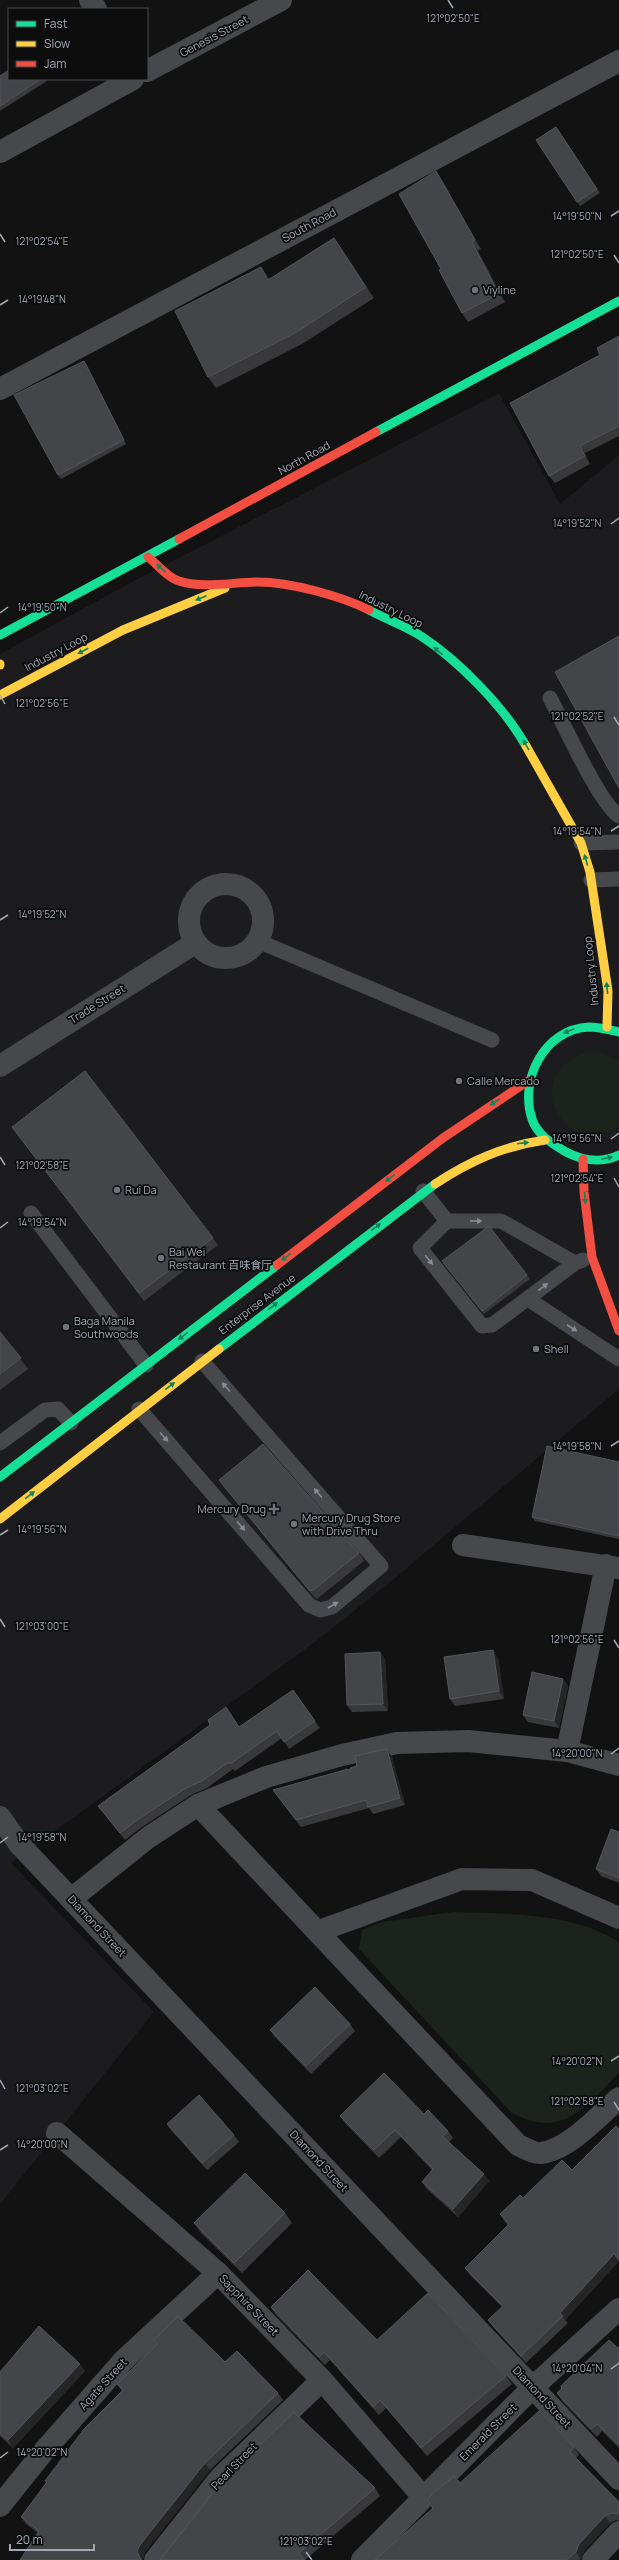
<svg xmlns="http://www.w3.org/2000/svg" width="619" height="2560" font-family="Manrope,'Noto Sans SC',sans-serif">
	<rect width="100%" height="100%" fill="#121212"/>
	<path fill="#1c1c1e" d="M499,393L560,504L619,455V1389L395,1578L319,1639L11,1863L154,2012L0,2204V654L132,582Z"/>
	<g fill="#1c231c">
		<path d="M587,1052H600L619,1061V1125C570,1165 514,1076 587,1052Z"/>
		<path d="M453,1912C506,1914 573,1912 619,1942V2073C585,2107 561,2141 511,2112L359,1949L362,1930L382,1922Z"/>
	</g>
	<g fill="none" stroke-linecap="round" stroke-linejoin="round">
		<g stroke="#46484b" stroke-width="15">
			<path d="M550,698C563,722 599,803 619,816"/>
			<path d="M581,843L619,842"/>
			<path d="M591,880L619,879"/>
			<path d="M258,941L492,1040"/>
			<path d="M423,1191L447,1221H501L575,1263L583,1260"/>
			<path d="M31,1213L146,1365"/>
			<path d="M447,1221L420,1248L482,1326L492,1325L575,1263"/>
			<path d="M528,1299L619,1359"/>
			<path d="M139,1409L309,1605L320,1610L332,1607L381,1566L202,1361"/>
			<path d="M0,1443L45,1410L58,1409L71,1423"/>
		</g>
		<g stroke="#46484b" stroke-width="22">
			<path d="M90,0L96,9"/>
			<path d="M147,71L281,0"/>
			<path d="M0,152L133,79"/>
			<path d="M0,389L619,61"/>
			<circle cx="226" cy="921" r="37"/>
			<path d="M0,1066L195,943"/>
			<path d="M463,1545L619,1568"/>
			<path d="M567,1751L606,1565"/>
			<path d="M198,1805L518,2145C525,2148 535,2154 541,2153C568,2150 599,2116 619,2098"/>
			<path d="M0,1817L19,1844L619,2479"/>
			<path d="M71,1899L149,1837L198,1805L266,1777L342,1755L397,1743L468,1741L567,1751L619,1765"/>
			<path d="M319,1931L462,1879L532,1880L619,1918"/>
			<path d="M57,2133L218,2273L322,2380L423,2497"/>
			<path d="M0,2506L44,2451L124,2360L218,2273"/>
			<path d="M155,2560L220,2478L322,2380"/>
			<path d="M362,2560L533,2387L619,2309"/>
			<path d="M593,2560L619,2532"/>
		</g>
		<g stroke="#16e098" stroke-width="9">
			<path d="M376,432L619,301"/>
			<path d="M369,610C386,619 405,626 421,636C459,661 504,707 526,746"/>
			<path d="M0,635L179,539"/>
			<path d="M619,1032C610,1030 598,1027 589,1027C544,1029 519,1080 532,1119C537,1135 553,1144 566,1152C583,1161 602,1163 619,1155"/>
			<path d="M219,1349L435,1184"/>
			<path d="M0,1477L277,1265"/>
		</g>
		<g stroke="#ffcf43" stroke-width="9">
			<path d="M0,664V665"/>
			<path d="M0,695L123,630L225,588"/>
			<path d="M526,746L581,843L590,872L608,991L607,1027"/>
			<path d="M435,1184C470,1161 503,1146 545,1140"/>
			<path d="M0,1519L219,1349"/>
		</g>
		<g stroke="#f24e42" stroke-width="9">
			<path d="M179,539L376,432"/>
			<path d="M148,557C157,564 168,578 179,581C203,589 233,582 258,582C290,582 341,596 369,610"/>
			<path d="M583,1159L584,1192L592,1257L619,1331"/>
			<path d="M277,1265L443,1138L528,1081"/>
		</g>
	</g>
	<g fill="#39393c">
		<path d="M0,76L9,79H46L47,81L0,111Z"/>
		<path d="M556,127L600,193L580,206L536,140Z"/>
		<path d="M442,180L481,249L478,251L505,302L468,322L462,313L441,269Z"/>
		<path d="M334,238L374,298L302,344L216,388L208,377L269,279Z"/>
		<path d="M619,336V436L585,453L590,464L555,483L549,476L600,355Z"/>
		<path d="M84,361L87,365L126,444L61,479L58,475Z"/>
		<path d="M12,1127L213,1238L218,1245L144,1301Z"/>
		<path d="M445,1265L527,1275L530,1279L484,1314Z"/>
		<path d="M0,1332L28,1369L0,1390Z"/>
		<path d="M619,1462V1539L535,1521L532,1517Z"/>
		<path d="M219,1480L359,1553L364,1561L317,1599L315,1598L224,1487Z"/>
		<path d="M380,1652L385,1659L388,1711L352,1712L347,1705Z"/>
		<path d="M498,1658L504,1699L455,1706L450,1699Z"/>
		<path d="M563,1679L568,1686L559,1728L528,1722L523,1715Z"/>
		<path d="M293,1690L320,1728L289,1749L282,1738L235,1771L233,1769L207,1788L191,1795L142,1827L125,1840L98,1806L210,1725L239,1727Z"/>
		<path d="M392,1757L405,1805L373,1814L369,1808L301,1827L273,1790L350,1771Z"/>
		<path d="M619,1832V1883L601,1876L596,1869Z"/>
		<path d="M350,2024L355,2031L311,2074L275,2037L270,2030Z"/>
		<path d="M424,2114L448,2131L453,2138L449,2142L489,2181L458,2217L427,2189L422,2182L432,2170L401,2137L379,2158L345,2123L340,2116Z"/>
		<path d="M167,2124L234,2135L239,2142L207,2170L172,2131Z"/>
		<path d="M619,2129V2261L565,2320L568,2323L526,2363L493,2327L488,2320L502,2307L470,2275L465,2268L508,2225L505,2222L500,2214L523,2198L572,2170Z"/>
		<path d="M285,2213L292,2223L242,2273L201,2233L194,2223Z"/>
		<path d="M271,2307L377,2340L506,2376L512,2384L427,2456L386,2408L379,2415L330,2360L325,2365L276,2315Z"/>
		<path d="M154,2340L225,2362L278,2393L283,2400L210,2470L145,2552L143,2559V2560H20L38,2533L26,2524L21,2517L46,2483L45,2481L122,2391L117,2384L156,2344Z"/>
		<path d="M619,2347V2448L602,2431L597,2437L562,2401L557,2393L562,2388L561,2386Z"/>
		<path d="M85,2371L13,2448L0,2436V2372Z"/>
		<path d="M574,2447L579,2455L576,2458L619,2502V2521L616,2520L610,2523L584,2551L580,2560H375L433,2508L427,2500L460,2483Z"/>
		<path d="M375,2488L380,2496L305,2560H160Z"/>
	</g>
	<g fill="#252526">
		<path d="M436,171L442,180L481,249L475,240Z"/>
		<path d="M334,238L342,249L374,298L366,287Z"/>
		<path d="M472,242L478,251L505,302L499,294Z"/>
		<path d="M261,267L269,278L276,291L268,280Z"/>
		<path d="M84,361L87,365L126,444L124,440Z"/>
		<path d="M580,446L585,453L590,464L585,456Z"/>
		<path d="M493,1650L498,1658L504,1699L499,1691Z"/>
		<path d="M380,1652L385,1659L388,1711L383,1704Z"/>
		<path d="M563,1679L568,1686L559,1728L554,1721Z"/>
		<path d="M387,1749L392,1757L405,1805L400,1798Z"/>
		<path d="M484,2174L489,2181L458,2217L453,2209Z"/>
		<path d="M614,2254L619,2261L565,2320L560,2313Z"/>
		<path d="M80,2364L85,2371L13,2448L8,2440Z"/>
		<path d="M205,2463L210,2470L145,2552L143,2559V2560H141L137,2551L140,2545Z"/>
		<path d="M605,2516L610,2523L584,2551L581,2560L576,2552L579,2544Z"/>
	</g>
	<g fill="#444549" stroke="#53555a">
		<path d="M9,70V79H41L0,106V76Z"/>
		<path d="M556,127L597,189L577,202L536,140Z"/>
		<path d="M436,171L475,240L472,242L499,294L462,313L439,270L441,269L399,194Z"/>
		<path d="M334,238L366,287L295,333L208,377L175,311L261,267L268,280Z"/>
		<path d="M619,336V426L580,446L585,456L549,476L510,403L600,355L597,348Z"/>
		<path d="M84,361L124,440L58,475L14,395Z"/>
		<path d="M619,636V788L555,672Z"/>
		<path d="M85,1071L213,1238L139,1293L12,1127Z"/>
		<path d="M489,1226L527,1275L482,1311L442,1261Z"/>
		<path d="M0,1332L21,1358L0,1374Z"/>
		<path d="M263,1444L359,1553L312,1591L309,1590L219,1480Z"/>
		<path d="M547,1446L619,1462V1536L532,1517Z"/>
		<path d="M493,1650L499,1691L450,1699L444,1657Z"/>
		<path d="M380,1652L383,1704L347,1705L345,1654Z"/>
		<path d="M532,1672L563,1679L554,1721L523,1715Z"/>
		<path d="M293,1690L315,1721L284,1742L277,1731L230,1764L229,1762L202,1781L186,1788L137,1820L120,1833L98,1806L210,1725L208,1720L226,1707L239,1727Z"/>
		<path d="M387,1749L400,1798L368,1807L366,1800L296,1820L273,1790L348,1769L350,1771V1768L357,1766L355,1756Z"/>
		<path d="M611,1829L619,1832V1878L596,1869Z"/>
		<path d="M315,1987L350,2024L306,2066L270,2030Z"/>
		<path d="M384,2073L424,2114L428,2110L448,2131L442,2136L484,2174L453,2209L422,2182L433,2169L395,2130L374,2150L340,2116Z"/>
		<path d="M199,2095L234,2135L202,2163L167,2124Z"/>
		<path d="M616,2126L619,2129V2260L614,2254L560,2313L563,2316L521,2356L488,2320L503,2306L465,2268L509,2224L500,2214L520,2195L523,2198L562,2160L572,2170Z"/>
		<path d="M245,2173L285,2213L234,2263L194,2223Z"/>
		<path d="M308,2270L377,2340L428,2293L506,2376L421,2448L380,2400L373,2407L324,2352L319,2357L271,2307Z"/>
		<path d="M178,2316L225,2362L237,2351L278,2393L205,2463L140,2545L137,2551L141,2560H20L39,2531L21,2517L47,2482L45,2481L84,2429L123,2390L117,2384L157,2344L154,2340Z"/>
		<path d="M39,2326L80,2364L8,2440L0,2434V2372Z"/>
		<path d="M609,2340L618,2348L619,2347V2445L597,2424L591,2429L557,2393L562,2388L561,2386Z"/>
		<path d="M539,2411L574,2447L570,2452L619,2502V2514L611,2513L605,2516L579,2544L576,2552L566,2560H375L433,2508L427,2500L432,2494L454,2476L460,2483Z"/>
		<path d="M294,2412L375,2488L299,2553L305,2560H160L224,2479Z"/>
	</g>
	<defs><path id="oneway-solid" d="M-6-.8H1V-3.2L6.5 0L1 3.2V.8H-6Z"/></defs>
	<g fill="#12815a">
		<use href="#oneway-solid" transform="translate(161 568) rotate(-140)"/>
		<use href="#oneway-solid" transform="translate(201 598) rotate(157)"/>
		<use href="#oneway-solid" transform="translate(83 651) rotate(152)"/>
		<use href="#oneway-solid" transform="translate(438 651) rotate(-140)"/>
		<use href="#oneway-solid" transform="translate(526 745) rotate(-120)"/>
		<use href="#oneway-solid" transform="translate(586 860) rotate(-106)"/>
		<use href="#oneway-solid" transform="translate(607 988) rotate(-96)"/>
		<use href="#oneway-solid" transform="translate(569 1031) rotate(159)"/>
		<use href="#oneway-solid" transform="translate(495 1102) rotate(147)"/>
		<use href="#oneway-solid" transform="translate(523 1143) rotate(-7)"/>
		<use href="#oneway-solid" transform="translate(607 1158) rotate(-12)"/>
		<use href="#oneway-solid" transform="translate(390 1178) rotate(143)"/>
		<use href="#oneway-solid" transform="translate(585 1198) rotate(84)"/>
		<use href="#oneway-solid" transform="translate(376 1227) rotate(-37)"/>
		<use href="#oneway-solid" transform="translate(286 1257) rotate(142)"/>
		<use href="#oneway-solid" transform="translate(273 1306) rotate(-37)"/>
		<use href="#oneway-solid" transform="translate(183 1336) rotate(143)"/>
		<use href="#oneway-solid" transform="translate(170 1386) rotate(-38)"/>
		<use href="#oneway-solid" transform="translate(30 1495) rotate(-38)"/>
	</g>
	<g fill="#868c95">
		<use href="#oneway-solid" transform="translate(476 1221) rotate(1)"/>
		<use href="#oneway-solid" transform="translate(429 1260) rotate(51)"/>
		<use href="#oneway-solid" transform="translate(543 1287) rotate(-37)"/>
		<use href="#oneway-solid" transform="translate(572 1328) rotate(33)"/>
		<use href="#oneway-solid" transform="translate(226 1387) rotate(-132)"/>
		<use href="#oneway-solid" transform="translate(164 1437) rotate(48)"/>
		<use href="#oneway-solid" transform="translate(318 1493) rotate(-131)"/>
		<use href="#oneway-solid" transform="translate(241 1526) rotate(49)"/>
		<use href="#oneway-solid" transform="translate(333 1605) rotate(-30)"/>
	</g>
	<path fill="none" stroke="#a2a9b5" stroke-width="1.5" d="M448,0L453,8M611,216L619,211M0,234L5,242M614,255L619,263M0,305L8,300M611,524L619,518M0,613L8,607M0,695L5,704M614,717L619,725M611,831L619,826M0,920L8,915M611,1139L619,1133M0,1157L5,1165M614,1178L619,1187M0,1228L8,1222M611,1446L619,1441M0,1535L8,1530M0,1619L5,1627M614,1640L619,1648M611,1754L619,1748M0,1843L8,1837M611,2061L619,2056M0,2080L5,2089M614,2102L619,2110M0,2150L8,2145M611,2369L619,2363M0,2458L8,2452M306,2552L312,2560"/>
	<g fill="#70747c" stroke="#0d0d0e" stroke-width="1.5">
		<circle cx="475" cy="290" r="4"/>
		<circle cx="459" cy="1081" r="4"/>
		<circle cx="117" cy="1190" r="4"/>
		<circle cx="161" cy="1258" r="4"/>
		<circle cx="66" cy="1327" r="4"/>
		<circle cx="536" cy="1349" r="4"/>
		<path d="M272 1503h4v4h4v4h-4v4h-4v-4h-4v-4h4z"/>
		<circle cx="294" cy="1524" r="4"/>
	</g>
	<g text-anchor="middle" stroke-width="3.5" stroke-linejoin="round" paint-order="stroke">
		<g font-size="11" fill="#a2a9b5" stroke="#0d0d0e">
			<text transform="translate(214 36) rotate(-28)" y="4">Genesis Street</text>
			<text transform="translate(309 225) rotate(-28)" y="4">South Road</text>
			<text transform="translate(304 458) rotate(-29)" y="4">North Road</text>
			<text transform="translate(391 609) rotate(26)" y="4">Industry Loop</text>
			<text transform="translate(56 652) rotate(-28)" y="4">Industry Loop</text>
			<text transform="translate(591 971) rotate(-96)" y="4">Industry Loop</text>
			<text transform="translate(97 1004) rotate(-32)" y="4">Trade Street</text>
			<text transform="translate(257 1304) rotate(-37)" y="4">Enterprise Avenue</text>
			<text transform="translate(97 1926) rotate(47)" y="4">Diamond Street</text>
			<text transform="translate(319 2161) rotate(47)" y="4">Diamond Street</text>
			<text transform="translate(249 2305) rotate(46)" y="4">Sapphire Street</text>
			<text transform="translate(103 2384) rotate(-48)" y="4">Agate Street</text>
			<text transform="translate(542 2397) rotate(47)" y="4">Diamond Street</text>
			<text transform="translate(488 2432) rotate(-45)" y="4">Emerald Street</text>
			<text transform="translate(234 2466) rotate(-46)" y="4">Pearl Street</text>
		</g>
		<g font-size="11" fill="#a2a9b5" stroke="#0d0d0e" text-anchor="start">
			<text x="483" y="294">Viyline</text>
			<text x="467" y="1085">Calle Mercado</text>
			<text x="125" y="1194">Rui Da</text>
			<text x="169" y="1256">Bai Wei<tspan x="169" dy="13">Restaurant 百味食厅</tspan></text>
			<text x="74" y="1325">Baga Manila<tspan x="74" dy="13">Southwoods</tspan></text>
			<text x="544" y="1353">Shell</text>
			<text x="266" y="1513" text-anchor="end">Mercury Drug</text>
			<text x="302" y="1522">Mercury Drug Store<tspan x="302" dy="13">with Drive Thru</tspan></text>
		</g>
	</g>
	<g font-size="10" text-anchor="middle" fill="#a2a9b5" stroke="#0d0d0e" stroke-width="3.5" stroke-linejoin="round" paint-order="stroke">
		<text x="453" y="22">121°02'50"E</text>
		<text x="577" y="220">14°19'50"N</text>
		<text x="42" y="245">121°02'54"E</text>
		<text x="577" y="258">121°02'50"E</text>
		<text x="42" y="303">14°19'48"N</text>
		<text x="577" y="527">14°19'52"N</text>
		<text x="42" y="611">14°19'50"N</text>
		<text x="42" y="707">121°02'56"E</text>
		<text x="577" y="720">121°02'52"E</text>
		<text x="577" y="835">14°19'54"N</text>
		<text x="42" y="918">14°19'52"N</text>
		<text x="577" y="1142">14°19'56"N</text>
		<text x="42" y="1169">121°02'58"E</text>
		<text x="577" y="1182">121°02'54"E</text>
		<text x="42" y="1226">14°19'54"N</text>
		<text x="577" y="1450">14°19'58"N</text>
		<text x="42" y="1533">14°19'56"N</text>
		<text x="42" y="1630">121°03'00"E</text>
		<text x="577" y="1643">121°02'56"E</text>
		<text x="577" y="1757">14°20'00"N</text>
		<text x="42" y="1841">14°19'58"N</text>
		<text x="577" y="2065">14°20'02"N</text>
		<text x="42" y="2092">121°03'02"E</text>
		<text x="577" y="2105">121°02'58"E</text>
		<text x="42" y="2148">14°20'00"N</text>
		<text x="577" y="2372">14°20'04"N</text>
		<text x="42" y="2456">14°20'02"N</text>
		<text x="306" y="2545">121°03'02"E</text>
	</g>
	<rect x="8" y="8" width="140" height="72" fill="#0d0d0e" stroke="#494b51"/>
	<rect x="16" y="21" width="20" height="6" fill="#16e098" stroke="#494b51"/>
	<text x="44" y="28" font-size="12" fill="#a2a9b5">Fast</text>
	<rect x="16" y="41" width="20" height="6" fill="#ffcf43" stroke="#494b51"/>
	<text x="44" y="48" font-size="12" fill="#a2a9b5">Slow</text>
	<rect x="16" y="61" width="20" height="6" fill="#f24e42" stroke="#494b51"/>
	<text x="44" y="68" font-size="12" fill="#a2a9b5">Jam</text>
	<path d="M10 2544v6h84v-6" fill="none" stroke="#a2a9b5" stroke-width="2"/>
	<text x="16" y="2544" font-size="12" fill="#a2a9b5" stroke="#0d0d0e" stroke-width="3" paint-order="stroke">20 m</text>
</svg>
